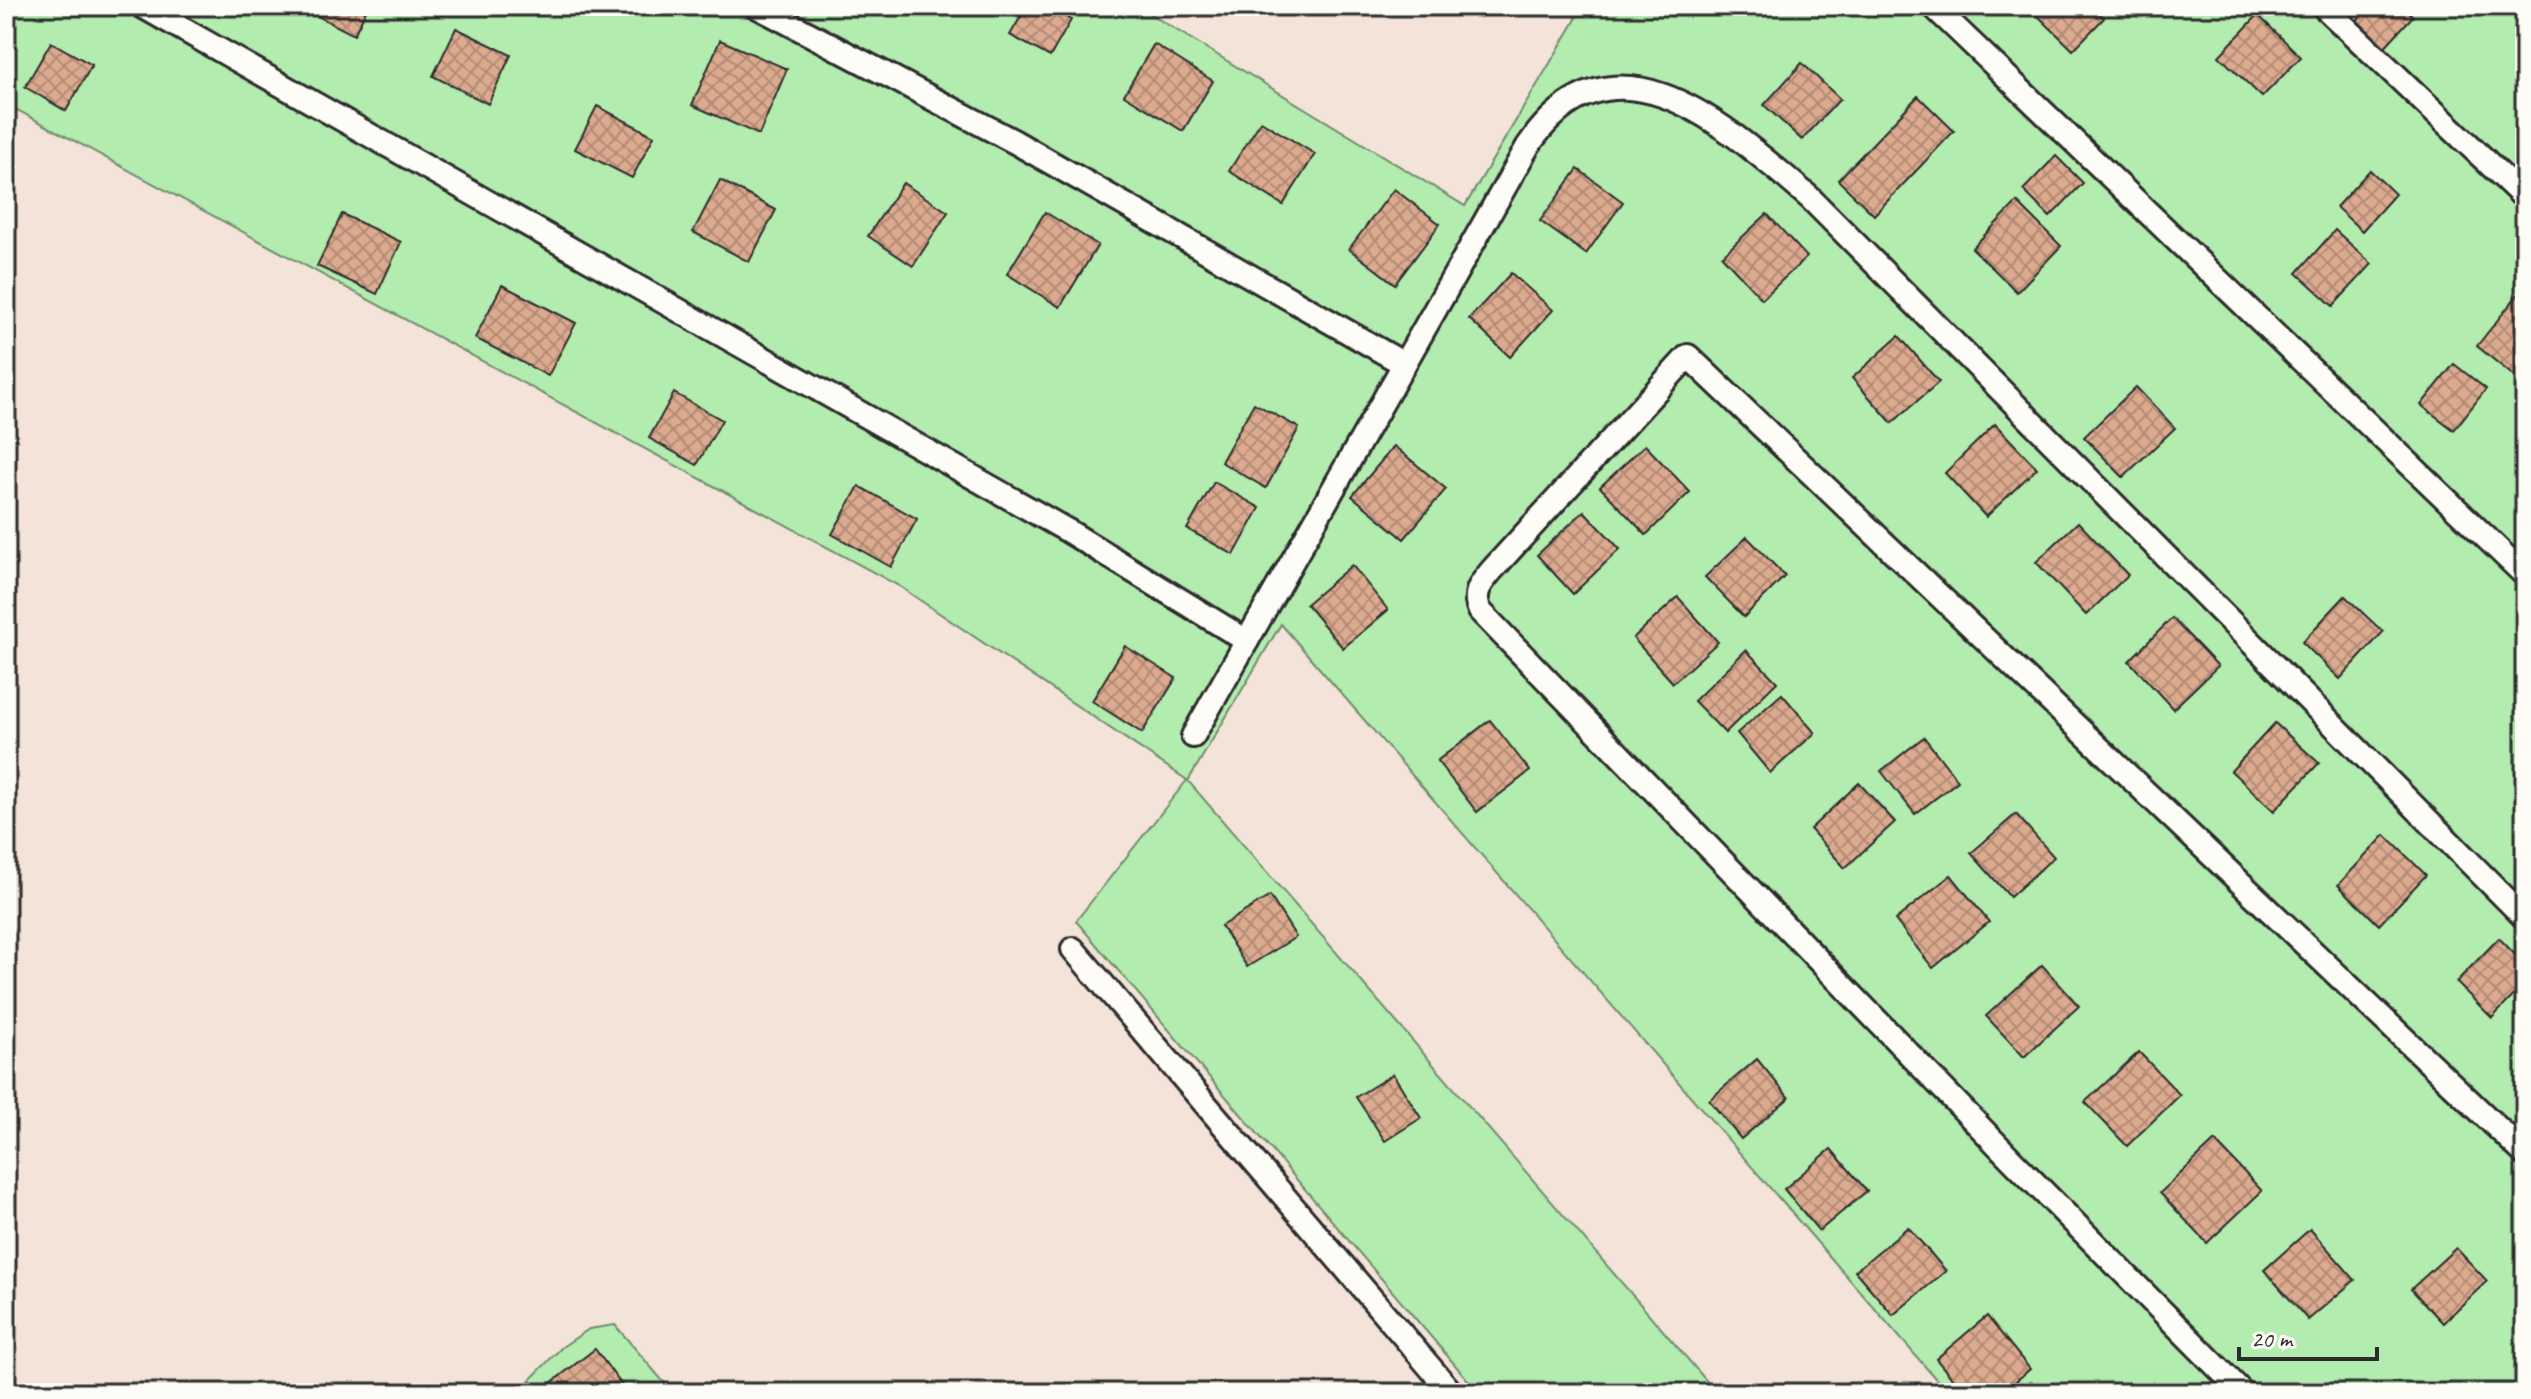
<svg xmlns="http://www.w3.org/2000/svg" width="2531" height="1399" font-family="Caveat,sans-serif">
	<defs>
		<pattern id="building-cross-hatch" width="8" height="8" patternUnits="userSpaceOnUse" patternTransform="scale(2)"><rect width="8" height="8" fill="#dcaa8f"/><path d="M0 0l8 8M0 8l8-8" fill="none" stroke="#b38b75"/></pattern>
	</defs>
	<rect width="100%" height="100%" fill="#f3e3d8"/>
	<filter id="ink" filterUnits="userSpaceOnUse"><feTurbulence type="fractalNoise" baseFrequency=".0125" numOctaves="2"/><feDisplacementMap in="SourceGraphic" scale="16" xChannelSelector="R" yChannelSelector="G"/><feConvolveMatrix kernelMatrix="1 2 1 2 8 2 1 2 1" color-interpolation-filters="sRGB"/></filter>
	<g filter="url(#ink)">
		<g fill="#b3ecaf" stroke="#6f8c6d" stroke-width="2">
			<path d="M6,6H1137L1465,206L1575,21L1580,6H2525V1393H1948L1281,624L1188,781L1717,1393H1479L1076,921L1187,780L899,586L6,104Z"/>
			<path d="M615,1325L673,1393H517L562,1347L589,1329Z"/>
		</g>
		<g fill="url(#building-cross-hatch)" stroke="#2b2b2b" stroke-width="2">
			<path d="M305,6H368L354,35L304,9Z"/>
			<path d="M1027,6H1046L1071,20L1050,57L1010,35Z"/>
			<path d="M2044,6H2092L2104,18L2073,50L2036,14Z"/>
			<path d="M2370,6H2402L2413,16L2381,51L2353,25Z"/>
			<path d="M2258,15L2301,57L2262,97L2219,56Z"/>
			<path d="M456,28L511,55L488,104L433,76Z"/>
			<path d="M720,40L787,69L759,135L692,105Z"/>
			<path d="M51,42L92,65L66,111L25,87Z"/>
			<path d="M1154,44L1213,81L1183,131L1124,95Z"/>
			<path d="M1802,63L1840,99L1802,140L1764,105Z"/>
			<path d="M1918,96L1954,131L1874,215L1838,180Z"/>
			<path d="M597,106L654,136L632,178L575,149Z"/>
			<path d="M1261,121L1315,154L1283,205L1229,171Z"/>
			<path d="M2056,156L2083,183L2050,217L2023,190Z"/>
			<path d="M1578,169L1623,202L1586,254L1540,221Z"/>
			<path d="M2370,170L2395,194L2362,231L2336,207Z"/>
			<path d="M720,180L776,210L749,262L693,232Z"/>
			<path d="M903,183L948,212L913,266L868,236Z"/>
			<path d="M1394,189L1440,224L1395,284L1349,249Z"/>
			<path d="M2017,202L2061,246L2017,292L1972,248Z"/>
			<path d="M1045,212L1098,245L1060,307L1007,274Z"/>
			<path d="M342,214L401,242L377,294L317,266Z"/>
			<path d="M1767,214L1807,257L1762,299L1722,256Z"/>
			<path d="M2335,230L2372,264L2333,306L2297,273Z"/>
			<path d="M1511,273L1553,310L1510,357L1469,319Z"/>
			<path d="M502,285L576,323L548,376L475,338Z"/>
			<path d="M2523,288L2525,290V364L2515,377L2477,346Z"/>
			<path d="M1899,336L1939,382L1892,423L1852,378Z"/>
			<path d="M2454,364L2486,389L2454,430L2421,405Z"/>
			<path d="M2136,387L2175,428L2123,477L2084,437Z"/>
			<path d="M674,393L722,420L697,465L649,438Z"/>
			<path d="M1254,403L1299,428L1266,488L1221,462Z"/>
			<path d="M1995,424L2037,468L1986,517L1945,473Z"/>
			<path d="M1645,445L1690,492L1646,535L1600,487Z"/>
			<path d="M1394,446L1446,489L1404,539L1352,496Z"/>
			<path d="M1214,482L1260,508L1234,555L1187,529Z"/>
			<path d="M859,486L917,519L891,567L832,534Z"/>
			<path d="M1584,511L1620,549L1573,594L1537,555Z"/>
			<path d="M2078,522L2128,575L2086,615L2036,562Z"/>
			<path d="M1747,537L1785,576L1744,617L1705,577Z"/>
			<path d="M1352,565L1388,610L1343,648L1306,604Z"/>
			<path d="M2345,596L2383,632L2340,679L2302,642Z"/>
			<path d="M1678,597L1718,642L1673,683L1633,638Z"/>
			<path d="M2172,618L2218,666L2173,709L2129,661Z"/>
			<path d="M1125,646L1176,678L1142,733L1092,701Z"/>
			<path d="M1746,650L1777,682L1725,733L1694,701Z"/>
			<path d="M1782,694L1815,733L1770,773L1737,733Z"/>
			<path d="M1490,720L1530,771L1477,812L1437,761Z"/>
			<path d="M2275,723L2319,763L2274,811L2231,771Z"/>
			<path d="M1924,737L1958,781L1915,814L1881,771Z"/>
			<path d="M1859,783L1895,822L1845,868L1810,829Z"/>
			<path d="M2016,814L2054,857L2010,897L1971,853Z"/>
			<path d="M2385,835L2426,875L2379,925L2338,885Z"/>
			<path d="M1951,875L1989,922L1933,968L1895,920Z"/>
			<path d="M1270,896L1296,937L1247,967L1221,926Z"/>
			<path d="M2499,938L2525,965V984L2492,1018L2456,982Z"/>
			<path d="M2042,965L2079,1006L2024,1057L1986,1016Z"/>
			<path d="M2139,1052L2180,1095L2127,1146L2085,1102Z"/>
			<path d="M1757,1059L1789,1098L1741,1139L1709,1100Z"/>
			<path d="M1393,1074L1421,1118L1385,1141L1356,1097Z"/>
			<path d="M2215,1141L2262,1191L2207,1243L2160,1193Z"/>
			<path d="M1831,1149L1867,1191L1819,1231L1784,1189Z"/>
			<path d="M1908,1227L1946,1271L1893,1315L1855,1271Z"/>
			<path d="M2310,1229L2355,1280L2308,1320L2264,1270Z"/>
			<path d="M2456,1248L2487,1281L2443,1323L2411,1289Z"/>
			<path d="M1987,1316L2030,1369L2002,1393H1964L1936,1359Z"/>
			<path d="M595,1349L624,1388L617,1393H538Z"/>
		</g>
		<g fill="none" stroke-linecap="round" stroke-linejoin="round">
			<defs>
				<g id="lane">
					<path d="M142,6L1068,531L1247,641"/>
					<path d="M756,6L1015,142L1404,364"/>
					<path d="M1933,6L2525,575"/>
					<path d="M2323,6L2525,198"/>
					<path d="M1193,736L1528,146C1614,19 1729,129 1809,197L2525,918"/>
					<path d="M1073,949L1452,1393"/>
					<path d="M2243,1393L2012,1160L1480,611C1472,594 1480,584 1492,570L1688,356L2525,1154"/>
				</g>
			</defs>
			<use href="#lane" stroke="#2b2b2b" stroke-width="28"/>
			<use href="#lane" stroke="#fdfcf7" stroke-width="22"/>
		</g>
	</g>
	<rect width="2531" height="1399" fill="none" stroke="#fdfcf7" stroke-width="32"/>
	<rect x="16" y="16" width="2499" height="1367" fill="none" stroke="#2b2b2b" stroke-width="3" filter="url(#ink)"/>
	<path d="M2239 1347v12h138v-12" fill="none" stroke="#2b2b2b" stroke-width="4"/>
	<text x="2251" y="1347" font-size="24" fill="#2b2b2b" stroke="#fdfcf7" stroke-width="6" paint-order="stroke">20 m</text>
</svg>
